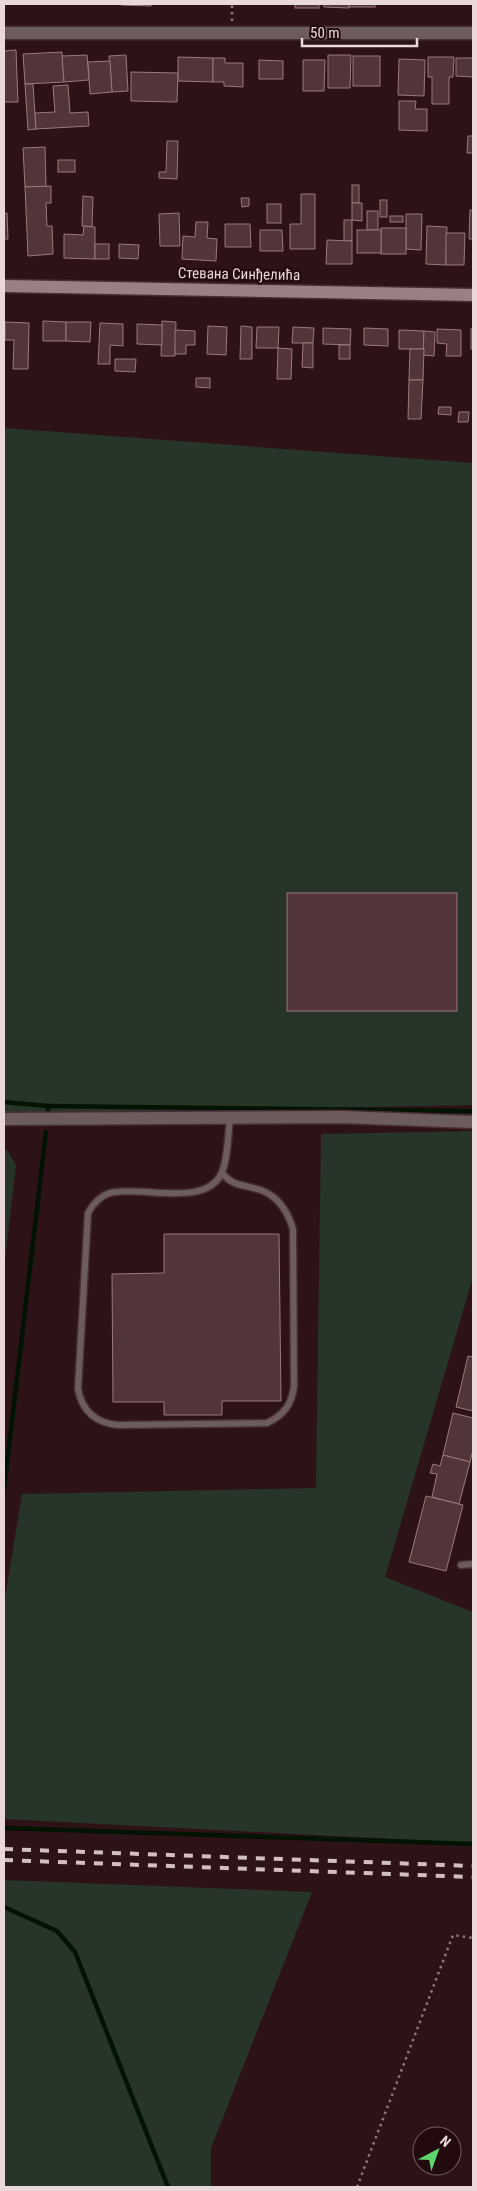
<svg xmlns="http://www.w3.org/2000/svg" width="477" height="2191" font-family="'Roboto Condensed',sans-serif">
	<rect width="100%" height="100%" fill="#2d1317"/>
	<g fill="#273528">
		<path d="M4,428L473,463V1105L4,1114Z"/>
		<path d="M473,1131V1277L385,1577L473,1612V1843L4,1819V1604L22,1494L316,1488L321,1134Z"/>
		<path d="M4,1150H7L16,1165L4,1268Z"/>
		<path d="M4,1880L312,1892L211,2148V2187H4Z"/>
	</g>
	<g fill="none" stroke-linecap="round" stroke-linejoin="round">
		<g stroke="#011303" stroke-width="4.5">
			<path d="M4,1102L48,1106V1110"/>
			<path d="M48,1106L473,1111"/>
			<path d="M4,1489L46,1132"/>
			<path d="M4,1828L473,1844"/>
			<path d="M4,1907L57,1931L75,1952L168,2187"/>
		</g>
	</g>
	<g fill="#523539" stroke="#9b797c">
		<path d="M121,4H151V6L121,5Z"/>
		<rect x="295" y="4" width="24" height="4"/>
		<path d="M324,4H349V8L324,7Z"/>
		<rect x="349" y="4" width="26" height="3"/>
		<path d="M16,50L18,102H4V51Z"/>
		<path d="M62,52L64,82L25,84L23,54Z"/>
		<path d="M87,55L89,80L64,82L62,56Z"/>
		<path d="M126,55L128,91L112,92L109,56Z"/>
		<path d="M328,55H351L350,88H328Z"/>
		<rect x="353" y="56" width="27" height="30"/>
		<path d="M178,57L213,58V82L178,81Z"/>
		<path d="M428,57H454L453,77H449V104H432V77H428Z"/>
		<path d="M213,58H225V63H243V87L224,86V82H213Z"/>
		<path d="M456,58H473V77L456,76Z"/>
		<path d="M399,59L425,60L424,96L398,95Z"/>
		<path d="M259,60L283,61V79H259Z"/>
		<path d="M303,60H325L324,91H303Z"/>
		<path d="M110,61L112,92L90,94L88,62Z"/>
		<path d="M131,72L178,73L177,102L131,101Z"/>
		<path d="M25,84H33L36,129L28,130Z"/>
		<path d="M68,85L70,113L88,112L89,126L36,129L35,113L55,112L53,86Z"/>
		<path d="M399,101H416L415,109H427V131L399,130Z"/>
		<path d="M468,136H473V153H467Z"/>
		<path d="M167,141H178L177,179L159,178V172H166Z"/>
		<path d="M45,147L46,187H25L23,148Z"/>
		<rect x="58" y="160" width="17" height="12"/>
		<rect x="352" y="185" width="7" height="18"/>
		<path d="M51,186V203H46L47,226H52L53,254L28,256L25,187Z"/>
		<path d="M301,194H315V249H290V224H301Z"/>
		<path d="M83,196L93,197L92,227L82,226Z"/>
		<path d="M241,198H249V206L242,207Z"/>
		<rect x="380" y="200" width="7" height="17"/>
		<path d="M352,203H362V221L352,220Z"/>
		<rect x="267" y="204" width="14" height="19"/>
		<path d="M470,210H473V239H469Z"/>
		<rect x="367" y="211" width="11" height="19"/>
		<path d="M7,213L8,239H4V254V214Z"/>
		<path d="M179,213L180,246H160L159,214Z"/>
		<path d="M406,214H422L421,250L406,249Z"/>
		<rect x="390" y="216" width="13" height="6"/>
		<rect x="344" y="220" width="8" height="21"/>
		<path d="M196,222H208L207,238L217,239L216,261L182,259L183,236L195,237Z"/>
		<path d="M225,224H250L251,247H225Z"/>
		<path d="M84,226L95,227V259L64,258V234L83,235Z"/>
		<path d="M427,226L447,227L446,265L426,264Z"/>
		<rect x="381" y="228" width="25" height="26"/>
		<path d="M260,230H282L283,251H260Z"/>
		<rect x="357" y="230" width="24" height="23"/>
		<path d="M446,233H465L464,265H446Z"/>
		<path d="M327,240L352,241V264H326Z"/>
		<rect x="95" y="244" width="14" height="15"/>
		<path d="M119,244L139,245L138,259L119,258Z"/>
		<path d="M43,321L66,322V341H43Z"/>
		<path d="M162,321L176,322L175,356H161Z"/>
		<path d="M5,322L29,323L28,369H13L14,340H5Z"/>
		<path d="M66,322H91L90,342L66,341Z"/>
		<path d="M100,323L123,324V346L110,345V364H98Z"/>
		<path d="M137,324L162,325V345L137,344Z"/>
		<path d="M208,326L227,327L226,355L207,354Z"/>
		<path d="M241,326L252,327V359H240Z"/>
		<path d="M257,327H279L278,348H256Z"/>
		<path d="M293,327L314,328L313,343H292Z"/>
		<path d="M323,328L351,329L350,345L323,344Z"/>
		<path d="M364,328L388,329V346L364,345Z"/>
		<path d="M437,329L461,330V356H446L447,344L437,343Z"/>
		<rect x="471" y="329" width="2" height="20"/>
		<path d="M175,330L195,331V345H186V354H175Z"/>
		<path d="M399,330L424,331V349H399Z"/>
		<path d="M424,331L435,332L434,356L423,355Z"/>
		<path d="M303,343H313V368L302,367Z"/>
		<rect x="339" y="345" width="11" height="14"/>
		<path d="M278,348L292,349L291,379H277Z"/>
		<path d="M410,349H424L423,380H409Z"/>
		<path d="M115,359H136L135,372L115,371Z"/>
		<path d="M196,378H210V388L196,387Z"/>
		<path d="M409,380H423L421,419H408Z"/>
		<path d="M439,407H451V415L438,414Z"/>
		<path d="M459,412H469L468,422H458Z"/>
		<rect x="287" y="893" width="170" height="118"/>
		<path d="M164,1234H279L281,1401H222V1415H164V1402H113L112,1274L164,1273Z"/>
		<path d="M468,1356L473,1357V1411L456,1407Z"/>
		<path d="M453,1413L473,1418V1450L470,1462L443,1455Z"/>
		<path d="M443,1455L470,1462L459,1504L432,1497L437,1474L430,1473L433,1464L440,1466Z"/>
		<path d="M426,1496L463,1505L446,1571L409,1562Z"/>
	</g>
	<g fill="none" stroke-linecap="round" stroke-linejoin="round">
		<defs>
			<g id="lane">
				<path d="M222,1173C232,1185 239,1184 253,1188C275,1192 287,1209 293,1229L294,1386C292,1404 284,1415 267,1423L118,1425C96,1423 82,1411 78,1389L88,1213C93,1204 100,1196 110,1193C139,1185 205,1208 221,1174C228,1161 228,1134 230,1118"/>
				<path d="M461,1565L473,1564"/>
			</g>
			<g id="street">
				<path d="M4,33H473"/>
				<path d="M4,1119L342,1117L473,1122"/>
			</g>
			<path id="secondary" d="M4,286L473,295"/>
		</defs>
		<use href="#lane" stroke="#472e32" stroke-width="9"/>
		<use href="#street" stroke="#472e32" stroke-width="15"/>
		<use href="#secondary" stroke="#472e32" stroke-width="15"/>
		<g stroke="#8e777a" stroke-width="2.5" stroke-dasharray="2.5 4" stroke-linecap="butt">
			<path d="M232,21V4"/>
			<path d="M357,2187L453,1935L473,1938"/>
		</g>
		<use href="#lane" stroke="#6c5c5d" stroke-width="6"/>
		<use href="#street" stroke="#6c5c5d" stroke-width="12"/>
		<use href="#secondary" stroke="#9a8083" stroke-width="12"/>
		<g stroke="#d3bfc1" stroke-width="4" stroke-dasharray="9 9" stroke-linecap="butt">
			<path d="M4,1849L473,1866"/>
			<path d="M4,1860L473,1877"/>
		</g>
	</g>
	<g text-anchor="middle" stroke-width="4.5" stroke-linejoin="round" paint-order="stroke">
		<g font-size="15" fill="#ead7d9" stroke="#230a0e">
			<text transform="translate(239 274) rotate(1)" y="5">Стевана Синђелића</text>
		</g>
	</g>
	<rect width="477" height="2191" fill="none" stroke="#ead7d9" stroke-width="10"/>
	<g transform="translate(437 2151) rotate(41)"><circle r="24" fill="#230a0e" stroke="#735c5f"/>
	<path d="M0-4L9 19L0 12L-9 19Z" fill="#5dd56c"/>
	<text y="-8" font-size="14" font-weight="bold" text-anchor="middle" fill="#ead7d9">N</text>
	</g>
	<path d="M302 38v8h115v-8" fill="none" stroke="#ead7d9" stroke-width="2.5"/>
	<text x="310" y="38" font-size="15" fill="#ead7d9" stroke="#230a0e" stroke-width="4" paint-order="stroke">50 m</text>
</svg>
